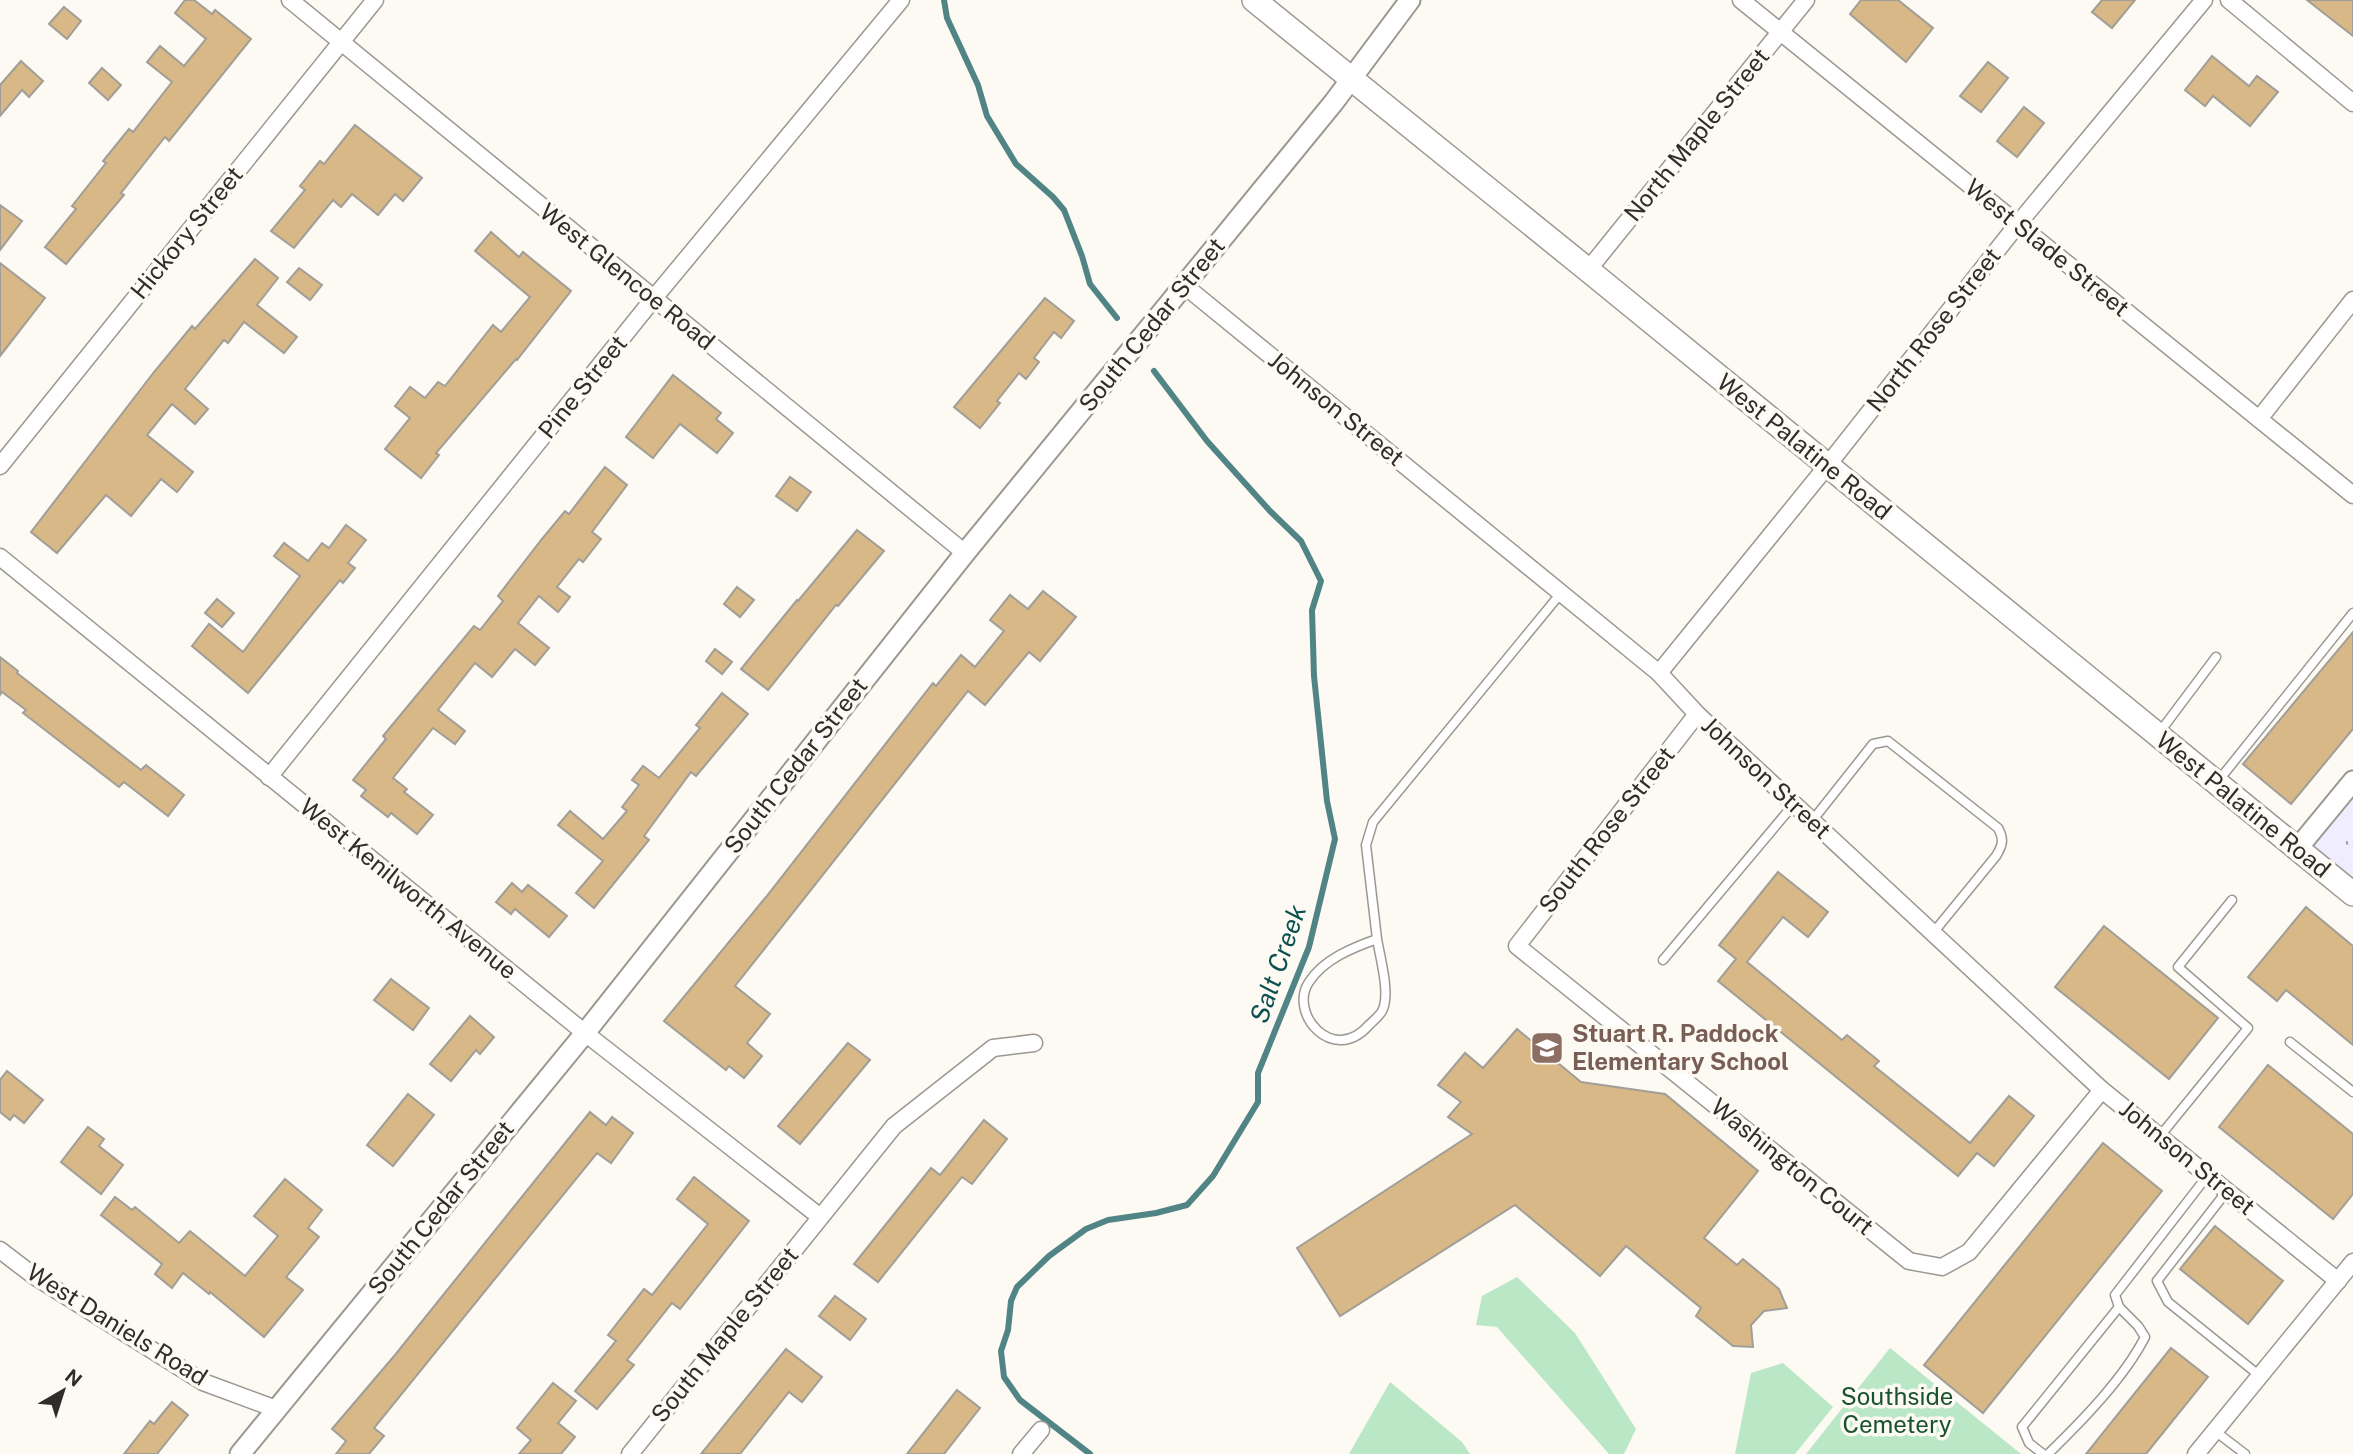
<svg xmlns="http://www.w3.org/2000/svg" width="2353" height="1454" font-family="'Public Sans',sans-serif">
	<rect width="100%" height="100%" fill="#fdf9f3"/>
	<path fill="#f0edff" d="M2353,781V894L2297,849Z"/>
	<g fill="#bae7c6">
		<path d="M1517,1277L1575,1333L1636,1429L1624,1454H1609L1497,1327L1476,1325L1482,1296Z"/>
		<path d="M1890,1348L2021,1454H1806Z"/>
		<path d="M1783,1363L1833,1407L1795,1454H1735L1751,1373Z"/>
		<path d="M1390,1382L1462,1442L1470,1454H1349Z"/>
	</g>
	<g fill="none" stroke-linecap="round" stroke-linejoin="round">
		<g stroke="#518585" stroke-width="6">
			<path d="M944,0L947,18L978,85L987,116L1016,164L1053,197L1064,210L1082,256L1090,284L1117,318"/>
			<path d="M1090,1454L1020,1400L1004,1377L1001,1351L1008,1330L1011,1301L1017,1287L1049,1256L1086,1229L1108,1220L1156,1213L1187,1205L1213,1176L1258,1102V1073L1309,947L1335,839L1327,801L1314,676L1312,610L1321,581L1301,541L1270,511L1207,441L1154,371"/>
		</g>
	</g>
	<g fill="#d7b886" stroke="#a19e98" stroke-width="2">
		<path d="M185,0H194L212,14L215,10L251,39L169,141L165,137L121,193L124,195L66,264L45,247L76,209L72,206L106,163L103,161L129,129L133,132L172,82L147,62L160,46L184,66L206,39L175,13Z"/>
		<path d="M1861,0H1898L1933,28L1906,62L1850,14Z"/>
		<path d="M2102,0H2135L2112,28L2092,12Z"/>
		<path d="M2307,0H2353V36Z"/>
		<path d="M64,7L81,21L67,39L49,24Z"/>
		<path d="M2212,56L2249,86L2257,76L2278,92L2250,126L2213,96L2205,106L2185,90Z"/>
		<path d="M21,61L43,81L29,97L22,90L0,116V85Z"/>
		<path d="M1988,62L2008,78L1981,112L1960,96Z"/>
		<path d="M102,68L121,85L108,100L89,83Z"/>
		<path d="M2024,107L2044,123L2017,157L1997,141Z"/>
		<path d="M355,125L422,178L403,201L395,194L378,215L352,194L341,207L333,200L294,248L271,231L305,190L300,186L320,161L324,164Z"/>
		<path d="M0,205L22,221L0,250Z"/>
		<path d="M491,232L519,257L523,252L571,291L517,360L516,359L436,453L439,455L421,478L385,449L410,418L395,406L410,387L425,398L438,382L445,386L493,325L501,332L530,297L475,251Z"/>
		<path d="M255,259L278,278L257,305L297,337L284,353L244,322L228,343L224,340L185,389L208,409L195,424L172,404L147,435L193,472L177,492L161,479L131,516L106,495L57,553L31,532L154,372L192,326L195,329Z"/>
		<path d="M0,263L45,298L0,356Z"/>
		<path d="M299,268L322,285L310,300L287,282Z"/>
		<path d="M1045,298L1074,321L1061,338L1054,332L1034,358L1039,362L1026,379L1019,373L997,401L1000,403L980,428L954,407Z"/>
		<path d="M673,375L721,413L716,419L733,433L717,453L680,424L653,458L626,437Z"/>
		<path d="M605,467L627,485L592,532L601,539L583,562L579,559L557,587L570,597L558,612L539,596L518,623L549,648L535,665L515,649L492,677L475,663L438,710L465,731L455,744L433,728L393,778L407,789L404,792L433,815L417,834L391,813L388,817L361,796L366,790L353,780L386,739L383,736L474,626L480,630L503,601L498,596L541,540L565,511L569,514Z"/>
		<path d="M790,477L811,492L797,511L776,496Z"/>
		<path d="M346,525L366,540L348,563L355,568L343,583L340,580L248,693L192,646L209,624L243,652L300,576L274,556L284,543L308,561L322,543L329,548Z"/>
		<path d="M857,530L884,551L838,606L836,605L768,690L741,669L797,600L798,601Z"/>
		<path d="M737,587L754,600L740,617L724,604Z"/>
		<path d="M1043,591L1076,617L1040,661L1029,652L985,705L968,691L735,986L770,1014L747,1043L762,1056L744,1078L729,1066L726,1070L664,1021L766,897L933,683L936,686L961,655L975,667L1004,631L990,620L1010,595L1028,609Z"/>
		<path d="M217,599L234,613L222,627L205,613Z"/>
		<path d="M2353,632V729L2291,804L2243,764Z"/>
		<path d="M715,649L732,662L722,674L706,661Z"/>
		<path d="M0,657L18,671L17,673L141,770L146,765L184,795L168,816L124,782L119,787L23,713L26,710L2,692L0,695Z"/>
		<path d="M722,693L748,714L696,776L691,772L644,836L649,840L594,908L576,893L603,861L558,825L570,811L603,839L627,811L622,807L639,785L632,780L643,766L659,778L700,728L696,725Z"/>
		<path d="M1778,872L1828,912L1808,937L1783,917L1747,962L1842,1040L1847,1035L1879,1061L1874,1066L1970,1143L2009,1096L2034,1116L1994,1166L1977,1153L1958,1176L1718,981L1736,959L1719,945Z"/>
		<path d="M512,883L522,892L528,885L567,916L549,937L515,909L511,914L496,902Z"/>
		<path d="M2306,907L2353,946V1045L2286,990L2277,1001L2248,977Z"/>
		<path d="M2104,926L2218,1018L2169,1079L2055,987Z"/>
		<path d="M391,979L429,1008L413,1030L374,1000Z"/>
		<path d="M470,1016L494,1037L480,1054L476,1050L451,1081L430,1064Z"/>
		<path d="M1517,1029L1581,1082L1665,1094L1758,1171L1704,1238L1737,1265L1743,1259L1779,1289L1787,1308L1764,1311L1751,1325L1753,1347L1733,1346L1696,1316L1701,1308L1626,1246L1600,1276L1515,1205L1340,1316L1297,1248L1472,1134L1448,1117L1461,1102L1438,1085L1465,1053L1483,1068Z"/>
		<path d="M848,1043L870,1060L800,1144L778,1126Z"/>
		<path d="M2268,1065L2353,1134V1194L2333,1219L2219,1127Z"/>
		<path d="M7,1071L43,1100L24,1123L14,1115L10,1120L0,1112V1080Z"/>
		<path d="M408,1094L434,1115L393,1166L367,1145Z"/>
		<path d="M590,1112L606,1125L612,1117L633,1133L611,1163L597,1153L374,1428L384,1436L369,1454H336L346,1441L332,1429L395,1355Z"/>
		<path d="M984,1120L1007,1139L972,1184L962,1177L878,1282L854,1264L931,1168L940,1175Z"/>
		<path d="M88,1127L104,1139L99,1146L123,1165L101,1194L61,1162Z"/>
		<path d="M2103,1143L2162,1191L1983,1413L1924,1365Z"/>
		<path d="M694,1177L749,1221L680,1309L672,1303L627,1360L634,1365L597,1409L575,1391L616,1341L608,1335L644,1289L652,1295L708,1224L677,1199Z"/>
		<path d="M285,1179L322,1210L308,1228L319,1237L286,1277L303,1290L264,1337L210,1292L209,1294L183,1273L172,1288L155,1274L162,1264L101,1215L115,1197L132,1210L135,1207L179,1243L190,1231L245,1276L278,1236L254,1216Z"/>
		<path d="M2215,1226L2283,1281L2248,1324L2180,1269Z"/>
		<path d="M835,1296L866,1319L850,1340L819,1316Z"/>
		<path d="M2171,1348L2208,1377L2146,1454H2086Z"/>
		<path d="M786,1349L822,1377L802,1402L789,1392L740,1454H701Z"/>
		<path d="M553,1383L576,1401L558,1423L575,1437L561,1454H519L531,1440L517,1428Z"/>
		<path d="M957,1390L980,1408L944,1454H907Z"/>
		<path d="M172,1402L188,1415L157,1454H124L150,1421L154,1424Z"/>
	</g>
	<g fill="none" stroke-linecap="round" stroke-linejoin="round">
		<defs>
			<g id="service">
				<path d="M2159,733L2216,657"/>
				<path d="M2219,780L2353,613"/>
				<path d="M1812,821L1873,744L1888,741L1998,828C2004,839 2003,845 1996,856L1933,933"/>
				<path d="M1377,939C1380,957 1390,992 1383,1009C1381,1015 1373,1021 1369,1025C1333,1066 1288,1013 1309,982C1324,959 1352,948 1377,939L1366,845L1373,822L1561,593"/>
				<path d="M1663,960L1794,804"/>
				<path d="M2290,1042L2353,1092"/>
				<path d="M2160,1136L2248,1028L2178,967L2232,900"/>
				<path d="M2227,1191L2157,1281L2168,1302L2260,1376"/>
				<path d="M2215,1431L2245,1454"/>
				<path d="M2043,1454L2029,1443L2022,1427L2119,1307L2115,1295L2208,1175"/>
				<path d="M2048,1454C2082,1421 2124,1378 2145,1337L2138,1326L2119,1307"/>
			</g>
			<g id="minor">
				<path d="M290,0L965,553"/>
				<path d="M1741,0L2353,495"/>
				<path d="M2229,0L2353,103"/>
				<path d="M1588,270L1806,0"/>
				<path d="M1185,286L1659,673L1697,714L2102,1090L2338,1281"/>
				<path d="M2259,419L2353,300"/>
				<path d="M0,466L375,0"/>
				<path d="M0,557L585,1033L819,1216"/>
				<path d="M1659,673L1827,466L2017,225L2204,0"/>
				<path d="M1697,714L1517,946L1909,1261L1942,1267L1969,1252L2102,1090"/>
				<path d="M269,777L654,298L901,0"/>
				<path d="M0,1250L34,1276L203,1382L276,1409"/>
				<path d="M630,1454L894,1126L993,1048L1034,1043"/>
				<path d="M1021,1454L1041,1430"/>
				<path d="M2196,1454L2353,1262"/>
			</g>
			<g id="tertiary">
				<path d="M2297,849L2353,781"/>
				<path d="M240,1454L585,1033L965,553L1334,102L1410,0"/>
			</g>
			<path id="secondary" d="M1254,0L1588,270L2353,894"/>
		</defs>
		<use href="#service" stroke="#9b9892" stroke-width="11"/>
		<use href="#minor" stroke="#9b9892" stroke-width="19"/>
		<use href="#tertiary" stroke="#9b9892" stroke-width="23"/>
		<use href="#secondary" stroke="#9b9892" stroke-width="26"/>
		<path stroke="#a19d99" stroke-width="3.5" stroke-dasharray="2 5" stroke-linecap="butt" d="M2346,843L2353,842"/>
		<use href="#service" stroke="#fff" stroke-width="8"/>
		<use href="#minor" stroke="#fff" stroke-width="16"/>
		<use href="#tertiary" stroke="#fff" stroke-width="19"/>
		<use href="#secondary" stroke="#fff" stroke-width="23"/>
	</g>
	<defs>
		<symbol id="school-square" viewBox="-11 -11 22 22"><rect x="-9" y="-9" width="18" height="18" rx="4" fill="#8d6e63" stroke="#fdf9f3"/><path d="M0-5L7-2L0 1L-7-2ZM-4 1L0 2.5L4 1V4Q0 6-4 4Z" fill="#fff"/></symbol>
	</defs>
	<g fill-rule="evenodd">
		<use href="#school-square" x="1528" y="1029" width="38" height="38"/>
	</g>
	<g text-anchor="middle" stroke-width="7" stroke-linejoin="round" paint-order="stroke">
		<g font-size="24" fill="#2f2d2b" stroke="#fdf9f3">
			<text transform="translate(1697 135) rotate(-51)" y="8">North Maple Street</text>
			<text transform="translate(187 233) rotate(-51)" y="8">Hickory Street</text>
			<text transform="translate(2047 248) rotate(39)" y="8">West Slade Street</text>
			<text transform="translate(627 277) rotate(39)" y="8">West Glencoe Road</text>
			<text transform="translate(1152 325) rotate(-51)" y="8">South Cedar Street</text>
			<text transform="translate(1934 330) rotate(-52)" y="8">North Rose Street</text>
			<text transform="translate(583 387) rotate(-51)" y="8">Pine Street</text>
			<text transform="translate(1336 409) rotate(39)" y="8">Johnson Street</text>
			<text transform="translate(1804 447) rotate(39)" y="8">West Palatine Road</text>
			<text transform="translate(796 766) rotate(-52)" y="8">South Cedar Street</text>
			<text transform="translate(1766 778) rotate(43)" y="8">Johnson Street</text>
			<text transform="translate(2243 805) rotate(39)" y="8">West Palatine Road</text>
			<text transform="translate(1607 830) rotate(-52)" y="8">South Rose Street</text>
			<text transform="translate(408 889) rotate(39)" y="8">West Kenilworth Avenue</text>
			<text transform="translate(2187 1158) rotate(39)" y="8">Johnson Street</text>
			<text transform="translate(1792 1167) rotate(39)" y="8">Washington Court</text>
			<text transform="translate(441 1208) rotate(-51)" y="8">South Cedar Street</text>
			<text transform="translate(117 1325) rotate(32)" y="8">West Daniels Road</text>
			<text transform="translate(725 1335) rotate(-51)" y="8">South Maple Street</text>
		</g>
		<g font-size="24" font-weight="bold" fill="#785e54" stroke="#fdf9f3" text-anchor="start">
			<text x="1572" y="1042">Stuart R. Paddock<tspan x="1572" dy="28">Elementary School</tspan></text>
		</g>
		<g font-size="24" fill="#18522f" stroke="#fdf9f3">
			<text x="1897" y="1405">Southside<tspan x="1897" dy="28">Cemetery</tspan></text>
		</g>
		<g font-size="26" font-style="italic" fill="#0b5051" stroke="#fdf9f3">
			<text transform="translate(1278 964) rotate(-71)" y="9">Salt Creek</text>
		</g>
	</g>
	<g transform="translate(63 1391) rotate(39)" stroke="#fdf9f3" stroke-width="5" paint-order="stroke">
	<path d="M0-5L12 26L0 18L-12 26Z" fill="#2f2d2b"/>
	<text y="-10" font-size="19" font-weight="bold" text-anchor="middle" fill="#2f2d2b">N</text>
	</g>
</svg>
